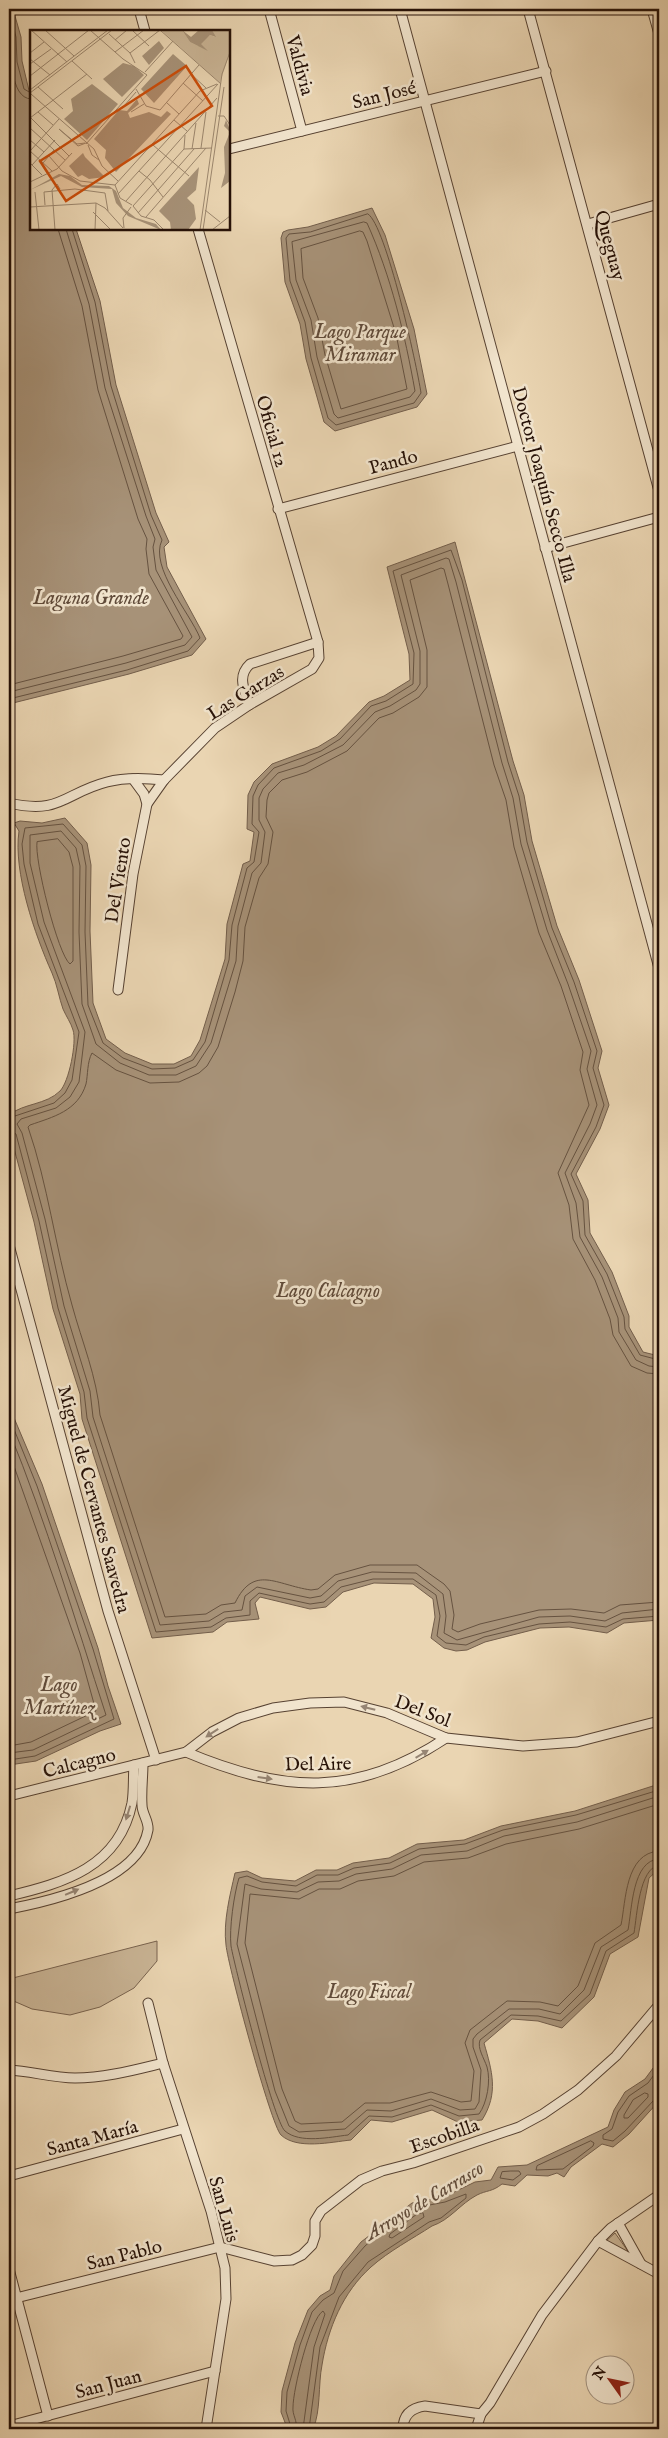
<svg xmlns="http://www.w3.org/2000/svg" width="668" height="2438" font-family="'IM FELL English',serif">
	<rect width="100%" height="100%" fill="#ead5b2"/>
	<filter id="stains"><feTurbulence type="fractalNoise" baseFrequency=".004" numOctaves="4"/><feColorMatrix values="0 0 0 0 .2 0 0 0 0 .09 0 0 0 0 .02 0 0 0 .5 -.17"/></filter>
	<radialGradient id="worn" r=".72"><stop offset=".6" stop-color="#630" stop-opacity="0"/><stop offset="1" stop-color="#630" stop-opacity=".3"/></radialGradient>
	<g fill="#c9b495" stroke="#78624e">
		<path d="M157,1941V1961L134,1988L100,2007L70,2015L32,2009L9,1999V1979Z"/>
		<path d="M615,2233L630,2254L605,2242Z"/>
	</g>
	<g fill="#a79278" stroke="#735e4b">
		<path d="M9,9H13L21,37L22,61L31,99V229H76L100,301L116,385L156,513L169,542L164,547L167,567L206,639L192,655L129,674L9,704Z"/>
		<path d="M372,208L385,235L414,329L427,394L417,407L335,431L324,422L317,397L306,359L300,324L285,282L281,238L283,232L288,230L308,227Z"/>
		<path d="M455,542L513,761L524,795L532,841L557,926L579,980L602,1051L598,1068L609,1105L600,1129L576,1174L588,1200L590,1233L612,1272L629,1316V1327L643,1352L659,1356V1620L624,1623L607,1633L569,1627L540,1628L485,1642L467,1650L456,1651L444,1648L431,1638L435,1617L433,1599L413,1584L374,1583L343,1592L326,1607L310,1609L260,1597L255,1603L259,1619L227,1622L213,1632L152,1638L82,1419L80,1394L53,1309L34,1222L9,1130V1115C24,1103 46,1105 60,1091C69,1082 77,1042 73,1030C71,1023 66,1016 63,1009C59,998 57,984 52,973C35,935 13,872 19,831L14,823L20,821L42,823L65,818L87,843L91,865L90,931L93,1003L106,1039L125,1053L152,1064H174L191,1056L200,1040L225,959L227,924L243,864L250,861L254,832L247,829L248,795L254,782L272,764L318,747L336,736L369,702L384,696L410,680L409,654L387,567Z"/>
		<path d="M9,1406L42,1484L98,1648L108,1686L121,1724L100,1731L36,1761L9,1765Z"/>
		<path d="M659,1784V1869L649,1878L638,1937L610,1954L594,1997L562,2028L538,2021L512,2019L484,2043C492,2071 499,2093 482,2120L458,2122L432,2110L392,2122L371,2120L351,2140C331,2142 297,2150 281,2135C271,2125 228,1966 226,1945C223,1922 230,1895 235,1873L247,1871L262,1878L295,1881L316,1870H337L353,1863L389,1858L417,1844L464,1840L501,1826L575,1811Z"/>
		<path d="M659,2060V2101L629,2134L613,2147L602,2144L571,2167L564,2177L557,2173L548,2176L527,2175L515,2186L502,2184C492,2192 487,2190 477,2195C460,2204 450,2220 432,2226C412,2239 389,2251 371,2267C343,2292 328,2328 322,2365C318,2385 321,2411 313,2429H284L286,2425L281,2412L282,2391L295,2343L308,2310L320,2296L330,2290L334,2276L361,2242L412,2203L444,2197L475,2182L491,2180L498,2167L527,2165L608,2127L614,2110L625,2092L645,2079Z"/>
	</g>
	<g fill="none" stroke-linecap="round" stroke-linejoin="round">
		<g stroke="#665240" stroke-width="1">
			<path d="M9,9L16,37L17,62L24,89L31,93"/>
			<path d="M9,36C12,52 9,98 31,99"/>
			<path d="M368,214C386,225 417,366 421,393L414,403L336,425L328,418L311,358L305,322L290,281L286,238L289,234L310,232Z"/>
			<path d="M364,222L367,223C391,276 405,335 415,391L410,397L338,418L334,414L317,357L311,320L296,280L292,242Z"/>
			<path d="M360,231L363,232L367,241L396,334L407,389L341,409L325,355L318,318L303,278L301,249Z"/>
			<path d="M9,685L123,656L181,639L183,636L149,574L146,549L147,539L138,519L98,390L82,306L58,229"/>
			<path d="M9,692L126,663L185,645L192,637L156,570L153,547L155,539L146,516L105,388L89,304L66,229"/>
			<path d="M9,699L127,670L188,651L200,638C190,613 149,567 162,540L151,515L111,386L95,302L72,229"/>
			<path d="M58,839L69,852L73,867V961L70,964C58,955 34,859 37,842Z"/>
			<path d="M9,1118L54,1103L65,1093L72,1080L79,1032L38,924L24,864L22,844L25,828L63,824L82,845L86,866L85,932L88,1005L103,1043L123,1058L152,1069L175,1068L193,1060L205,1042L229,960L232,925L247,868L254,862L259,832L252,824L253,796L258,785L274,768L321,751L340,739L371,706L386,701L413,684L414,653L393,571L451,550L462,580L508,762L519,796L527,842L552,928L574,982L597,1051L593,1068L604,1105L596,1127L571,1174L583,1201L585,1235L607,1274L624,1317L625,1329L640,1355L659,1360"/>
			<path d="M9,1130L16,1134L39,1221L58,1308L84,1392L87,1418L156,1632L211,1627L226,1618L250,1615V1601L259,1593L310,1604L324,1602L341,1587L373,1579H413L436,1595L440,1616L437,1636L446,1643L466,1645L484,1637L539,1624L570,1622L606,1627L623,1619L659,1616"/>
			<path d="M659,1367L649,1366L636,1360L619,1332L618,1318L602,1277L580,1237L576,1203L565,1173L590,1124L597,1105L587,1069L591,1051L568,984L547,930L521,844L513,798L502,763L456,582L449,559L446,558L401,575L420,651V684L416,690L390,706L375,712L343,745L304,765L278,773L263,789L259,798V820L265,832L261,863L252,873L238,926L236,961L211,1043L196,1066L176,1075H149L120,1063L96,1044L82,1004L79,932L80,866L76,848L61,831L30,835V863L44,922L85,1032L79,1082L70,1097L56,1108L21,1119L17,1124L22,1133L45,1219L64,1306L90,1391L93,1417L160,1625L209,1621L224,1612L242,1610L245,1596L257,1587L310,1598L321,1596L338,1581L372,1572L416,1573L443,1594L446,1616L444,1633L457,1640L539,1617L570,1616L605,1621L622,1613L659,1609"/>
			<path d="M659,1374L647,1373L631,1366L613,1335L610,1319L595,1280L573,1239L569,1205L558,1173L589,1105L580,1070L583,1052L561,986L539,933L514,847L506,800L494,765L448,584L444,569L441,568L410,580L427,650V687L419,697L393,713L379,718L347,751L307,772L282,780L269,793L267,800L266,817L273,832L268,864L259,878L245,927L243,961L235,992L218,1047L207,1066L199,1073L179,1082L150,1083L116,1070L92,1053C87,1062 88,1075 86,1084C78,1111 53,1117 30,1125L28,1127C48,1185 55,1246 72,1305C82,1342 97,1377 100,1415L165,1617L206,1614L221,1605L235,1603C254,1564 276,1585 311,1590L318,1589L335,1575L370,1565H417L444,1584L450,1591L454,1615L452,1629L458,1632L480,1624L539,1610L571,1609L604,1613L620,1605L659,1602"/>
			<path d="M9,1417L37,1486L93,1649L114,1719L35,1756L9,1760"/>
			<path d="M9,1431C47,1524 75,1620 106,1715L33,1750L9,1753"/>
			<path d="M9,1452L80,1653L96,1711L31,1742L9,1746"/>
			<path d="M659,1790L576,1815L503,1830L465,1844L419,1849L390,1863L354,1868L338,1875H317L296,1886L262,1882L247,1876L239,1878C234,1894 229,1929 231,1946C235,1968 274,2122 285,2131C300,2144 330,2137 348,2135L369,2116L392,2117L431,2105L459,2116L479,2114C487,2103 491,2081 487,2067C484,2058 477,2048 480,2040L511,2015L538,2016L561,2021L590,1994L606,1951L634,1933C637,1916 639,1868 659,1865"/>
			<path d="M659,1796L577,1822L504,1836L467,1851L421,1855L392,1869L356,1874L339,1881L318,1882L297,1892L261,1889L245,1884L237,1944L275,2091L289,2126L299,2132L345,2129L367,2110L391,2111L431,2099L460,2110L475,2109L479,2102L481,2070L473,2047V2039L477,2034L509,2009H539L560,2014L584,1990L601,1947L628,1930C632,1910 632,1860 659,1859"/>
			<path d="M659,1804L579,1829L506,1844L468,1858L424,1862L394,1876L358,1881L340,1889H319L299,1899L250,1894L245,1943L282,2089L295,2121L301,2124L342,2122L365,2103H390L431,2092L461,2102L471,2101L474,2071L465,2043L470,2030L507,2001L540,2002L558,2006L578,1986L595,1943L621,1925C626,1901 625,1853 659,1851"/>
			<path d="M659,2068L648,2083L629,2096L618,2112L612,2129L603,2135V2139L613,2141L625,2131L654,2100L659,2098"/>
			<path d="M645,2093L648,2094V2097L628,2118H624V2115L633,2100Z"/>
			<path d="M591,2141L594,2143L593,2146L563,2169L536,2170L537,2166Z"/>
			<path d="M511,2171H519L521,2174L513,2180L500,2178L502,2172Z"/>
			<path d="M423,2213L424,2217L392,2238L389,2237L390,2234L417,2214Z"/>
			<path d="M289,2429L290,2424L286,2411L287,2392L300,2345L312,2312L323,2300L334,2293L343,2271L365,2246L380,2233L414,2208L445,2202L466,2194V2198L441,2218L429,2222L368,2262L339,2297L320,2347L309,2429"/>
			<path d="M296,2429C298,2421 292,2415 293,2407C293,2390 310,2319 323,2311L325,2314L314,2347L303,2429"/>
		</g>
		<defs>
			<g id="minor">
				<path d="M139,9L145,31"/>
				<path d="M269,9L302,131"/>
				<path d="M400,9L659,968"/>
				<path d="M528,9L659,491"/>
				<path d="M652,9L659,34"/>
				<path d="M229,149L546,71"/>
				<path d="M588,224L659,204"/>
				<path d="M278,509L518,446"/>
				<path d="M545,548L659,517"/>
				<path d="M249,705C244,689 237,676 250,664L318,642"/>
				<path d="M9,803C61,815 64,793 107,782C125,777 146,778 164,780L215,728L249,705L312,669L319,658L318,642L198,229"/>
				<path d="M147,804L164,780"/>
				<path d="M118,990L133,874L147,804L144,794L133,779"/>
				<path d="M9,1245L108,1611L156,1760"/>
				<path d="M186,1752C283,1793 356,1798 446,1738"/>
				<path d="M9,1796L186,1752L212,1732L239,1718L273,1708L310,1703L344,1702L387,1713L446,1738L523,1746L577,1742L659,1721"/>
				<path d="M9,1896C64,1883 119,1867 132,1803C134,1791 133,1777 134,1765"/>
				<path d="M9,1909C51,1901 139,1881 148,1830C149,1821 142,1814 142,1805C141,1791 143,1777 143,1763"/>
				<path d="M148,2003L163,2063L211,2211L225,2268L226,2299L206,2429"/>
				<path d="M9,2070C31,2071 53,2078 75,2078C105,2078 134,2070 163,2063"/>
				<path d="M9,2176L183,2129"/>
				<path d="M618,2223L641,2264"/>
				<path d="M598,2241L659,2274"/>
				<path d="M9,2269L48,2416"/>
				<path d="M16,2298L220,2247L274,2261L292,2260L302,2255L312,2245L315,2236V2221L321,2211L361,2180L382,2171L413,2163L519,2127L543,2114L578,2090L616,2056L659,2005"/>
				<path d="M9,2426L215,2371"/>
				<path d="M403,2429C403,2415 411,2408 425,2406L481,2414"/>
				<path d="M476,2429L481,2414L490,2403L542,2315L598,2241L611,2228L659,2195"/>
			</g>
		</defs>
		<use href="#minor" stroke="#574232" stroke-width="11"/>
		<use href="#minor" stroke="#f1e4cd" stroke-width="9"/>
	</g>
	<defs><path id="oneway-solid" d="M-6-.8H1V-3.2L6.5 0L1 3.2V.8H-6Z" transform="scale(1.25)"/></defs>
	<g fill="#968574">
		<use href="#oneway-solid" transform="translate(368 1708) rotate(-166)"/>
		<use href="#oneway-solid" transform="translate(212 1733) rotate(147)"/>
		<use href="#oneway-solid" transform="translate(422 1754) rotate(-31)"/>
		<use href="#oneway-solid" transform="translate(265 1778) rotate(8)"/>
		<use href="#oneway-solid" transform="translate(128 1813) rotate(107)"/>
		<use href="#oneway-solid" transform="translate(72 1892) rotate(-23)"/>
	</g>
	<g text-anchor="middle" stroke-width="5" stroke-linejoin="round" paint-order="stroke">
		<g font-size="19" fill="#261107" stroke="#f1e4cd">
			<text transform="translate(301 65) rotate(75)" y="7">Valdivia</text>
			<text transform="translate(384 94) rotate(-14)" y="7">San José</text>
			<text transform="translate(611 245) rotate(75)" y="7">Queguay</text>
			<text transform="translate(273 431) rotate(74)" y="7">Oficial 12</text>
			<text transform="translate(393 461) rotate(-15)" y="7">Pando</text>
			<text transform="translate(545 484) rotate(75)" y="7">Doctor Joaquín Secco Illa</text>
			<text transform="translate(245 692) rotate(-32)" y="7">Las Garzas</text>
			<text transform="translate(117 880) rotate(-81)" y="7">Del Viento</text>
			<text transform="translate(95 1499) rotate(75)" y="7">Miguel de Cervantes Saavedra</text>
			<text transform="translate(423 1710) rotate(21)" y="7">Del Sol</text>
			<text transform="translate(79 1762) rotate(-14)" y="7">Calcagno</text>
			<text transform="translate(318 1763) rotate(-1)" y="7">Del Aire</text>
			<text transform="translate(444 2135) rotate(-19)" y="7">Escobilla</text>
			<text transform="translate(92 2137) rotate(-15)" y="7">Santa María</text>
			<text transform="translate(225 2209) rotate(74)" y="7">San Luis</text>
			<text transform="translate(124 2254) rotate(-14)" y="7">San Pablo</text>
			<text transform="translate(108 2383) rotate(-15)" y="7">San Juan</text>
		</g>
		<g font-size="20" font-style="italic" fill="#604b3a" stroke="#f1e4cd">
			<text x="360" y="338">Lago Parque<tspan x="360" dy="23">Miramar</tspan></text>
			<text x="91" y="604">Laguna Grande</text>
			<text x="328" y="1297">Lago Calcagno</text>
			<text x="59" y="1691">Lago<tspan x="59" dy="23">Martínez</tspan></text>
			<text x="369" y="1998">Lago Fiscal</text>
			<text transform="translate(424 2200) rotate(-31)" y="7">Arroyo de Carrasco</text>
		</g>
	</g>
	<g transform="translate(30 30)">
		<rect width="200" height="200" fill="#ead5b2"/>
		<path d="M131,0H152L160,12L168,16L180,5L185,7L182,0H200V21L190,53Z" fill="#c9b495"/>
		<path d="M152,0L161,7L169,0H182L186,7L180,5L171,14L178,21L160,12ZM129,11L134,18L119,35L112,26ZM143,24L157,36L124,73L111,59ZM93,33L104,36L114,45L92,67L73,49ZM62,54L88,74L57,110L34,89L43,81L41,69ZM107,69L109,74L98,83L100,88L119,82L131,87L137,81L141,84L86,142L75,128L76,120L64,109L89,80L97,81ZM196,90L200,100V151L191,158L195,143L194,117L200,102L194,96ZM53,123L55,127L75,147L59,149L52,145L48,147L39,136ZM169,137L166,160L157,168L164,175L166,189L158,200H141L140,192L129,181ZM29,144L40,146L52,155L79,156L86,161L93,178L106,188L126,194L131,200L98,186L86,173L82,159L52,157L31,146L0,160Z" fill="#a79278"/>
		<path fill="none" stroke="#9c876e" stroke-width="1" d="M1,0L37,32M15,0L44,26M102,0L119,16M79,4L100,23L105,33M85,10L97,0M85,22L114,0M0,23L14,12M100,23L130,0L191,54M0,29L20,45M42,31L62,49M0,34L21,19M115,42L143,11M161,44L176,58M0,46L59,0M153,53L173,71M8,57L33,79M106,59L116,76L130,80M0,60L78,0M0,63L82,0M1,64L64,119L72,136L88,151M136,72L149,84M94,76L106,62M130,80L169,35M8,82L23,95M101,82L114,74M188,86H194L200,95M0,88L57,44M1,88L39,126M144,90L157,101M0,98L35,130M0,110L14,122M55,113L47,114L29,99L48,116L56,113M56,114L117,45L93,29L60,0M58,115L62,125L69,130M123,115L159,146M171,118L176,82M154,119L182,118M162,119L166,93M0,121L29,89M0,121L22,141M19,126L32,141L50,151L85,155M0,133L12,145M13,133L24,120M2,135L25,110M109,141L120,150L133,167M0,152L27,139L42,123M85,155L170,61L187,54M85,155L90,168L102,175M5,162L9,200M88,164L188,54M96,171L187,68M15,175L14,162L45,159L75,163L78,181M103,176L154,119L155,105M103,176L111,186L124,190L134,200M0,177L66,173L75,178L93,198M175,180L190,192M63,182L81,200M108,183L164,119M116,187L176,118M94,198L93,188L101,177M25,200L22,160L27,154L30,159M65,200L66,173M170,200L192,44L200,22M173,200L194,57M182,200L200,186"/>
		<path fill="#cb4e0b" fill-opacity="0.15" stroke="#cb4e0b" stroke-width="2.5" d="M156,36L182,76L36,171L10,131Z"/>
		<rect width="200" height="200" fill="none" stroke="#261107" stroke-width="2.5"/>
	</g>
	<rect width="668" height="2438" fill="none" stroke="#ead5b2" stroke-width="30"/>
	<rect x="10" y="10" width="648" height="2418" fill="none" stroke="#261107" stroke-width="2.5"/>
	<rect x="15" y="15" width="638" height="2408" fill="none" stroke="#261107"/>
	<g transform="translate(610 2380) rotate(303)"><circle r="24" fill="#f1e4cd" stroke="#a0907e"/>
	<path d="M0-4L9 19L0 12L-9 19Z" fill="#8f2418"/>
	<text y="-8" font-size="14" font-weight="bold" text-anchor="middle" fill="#261107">N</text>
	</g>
	<rect width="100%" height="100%" filter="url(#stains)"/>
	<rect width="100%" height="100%" fill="url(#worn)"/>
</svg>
